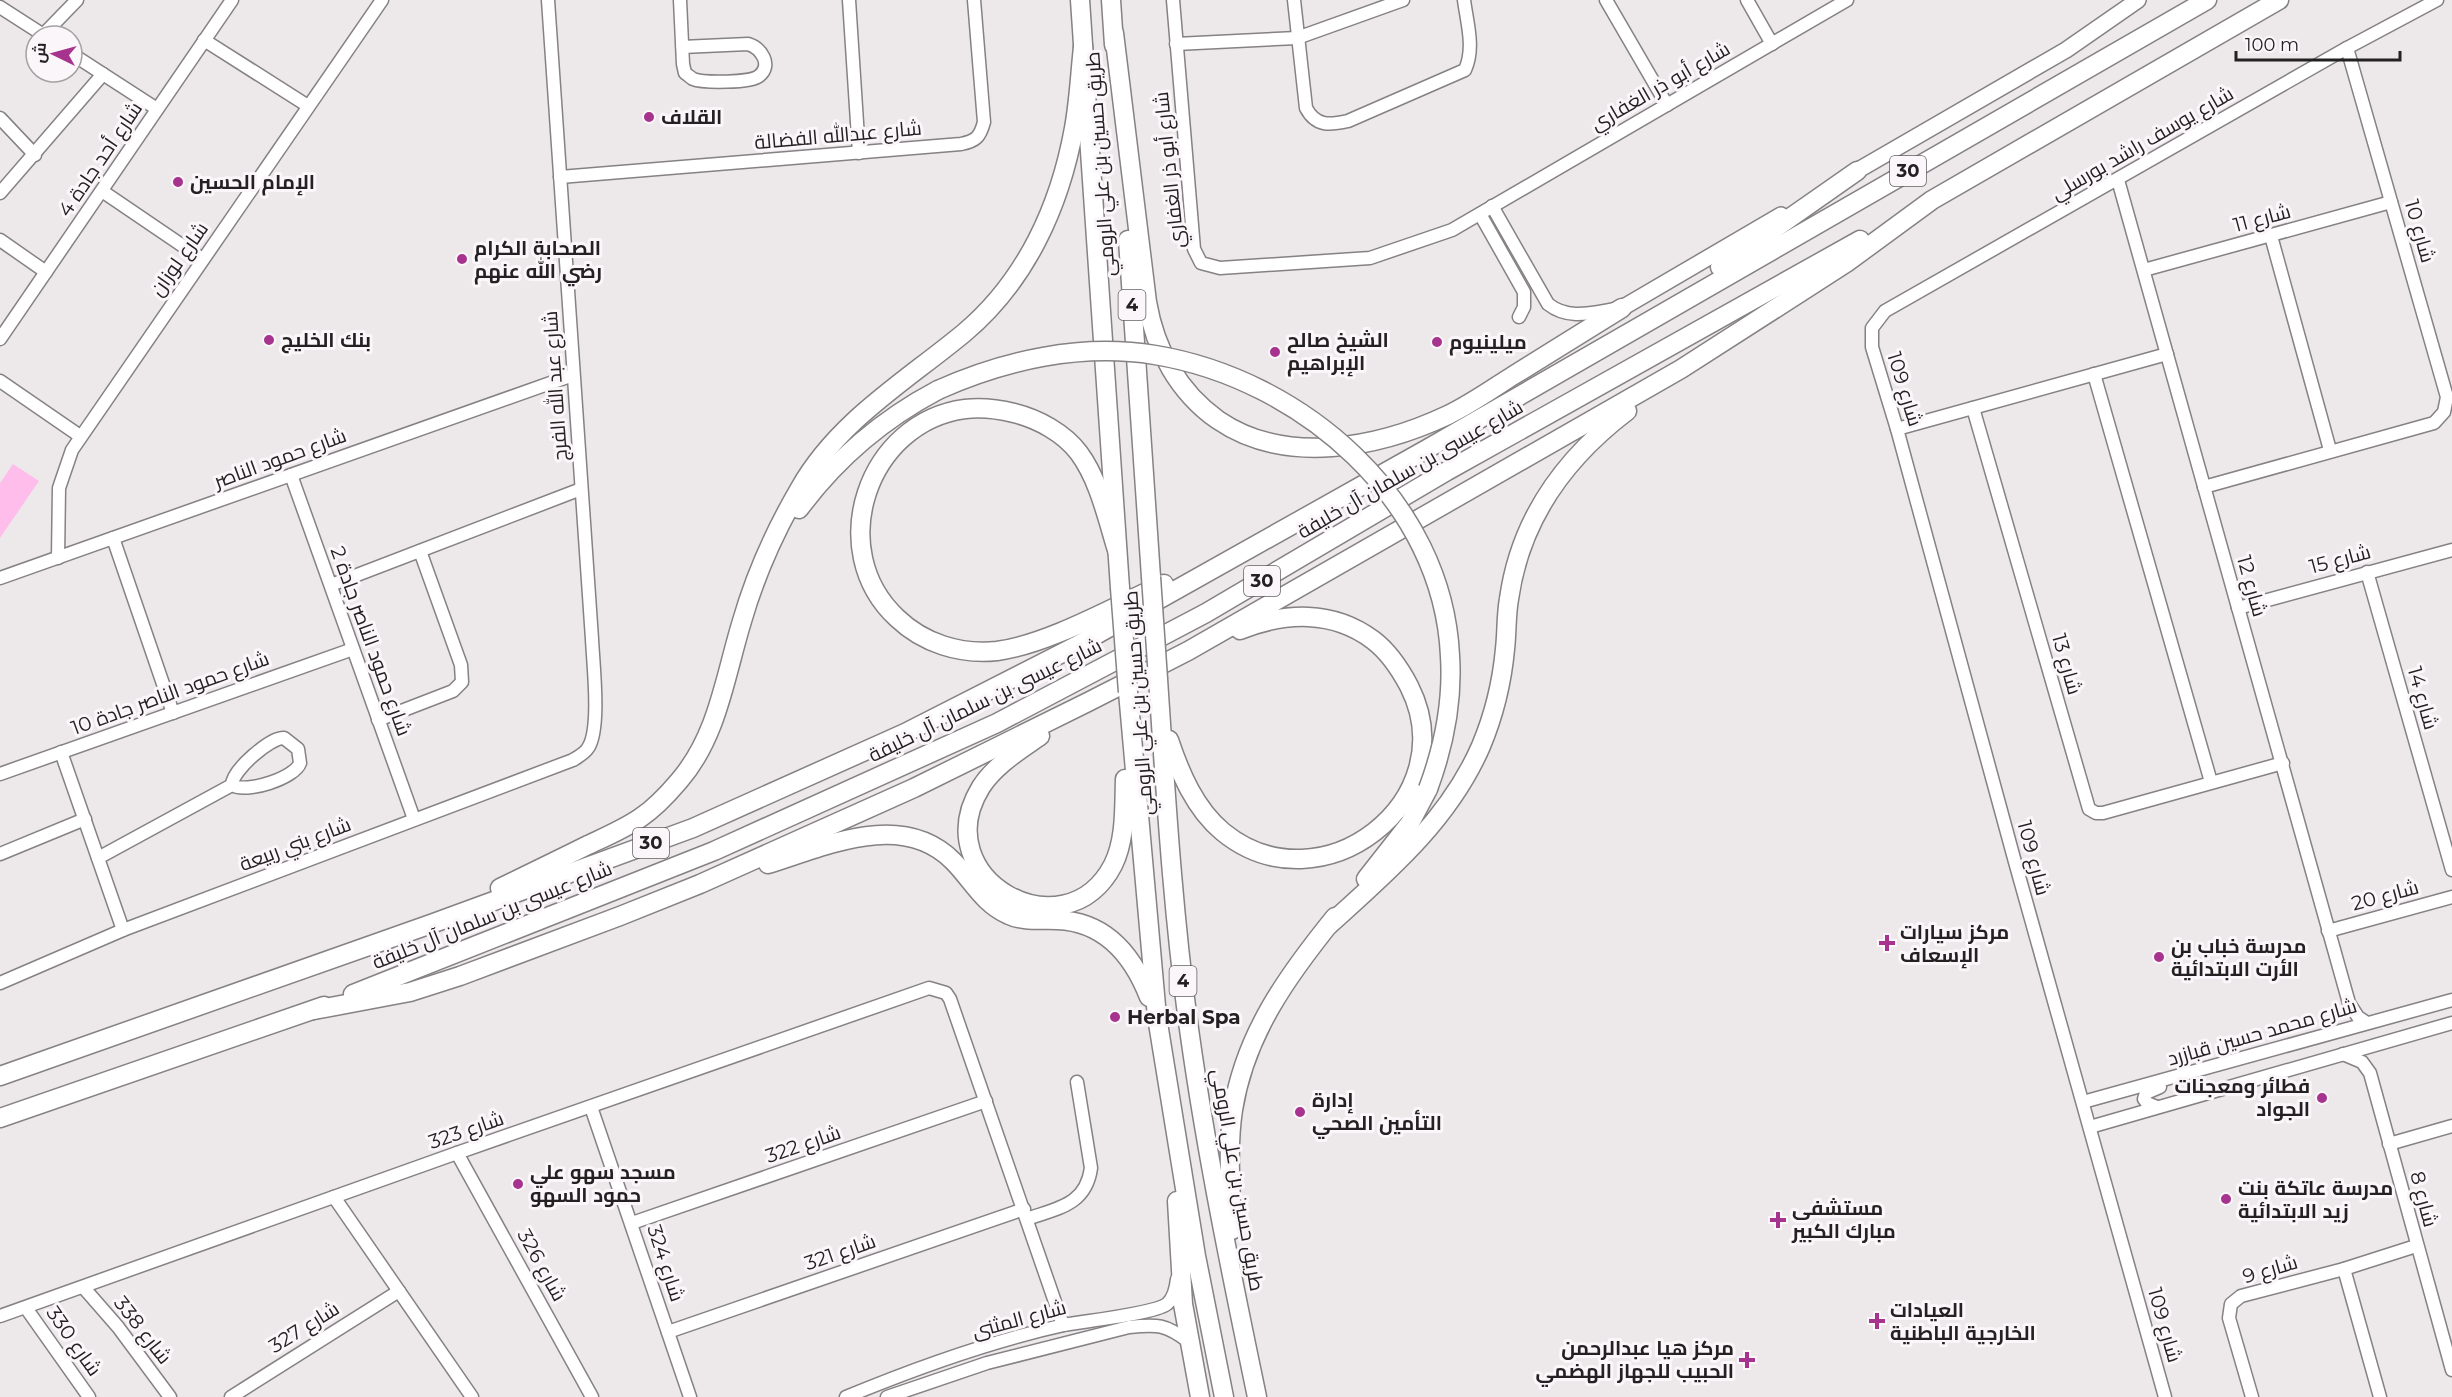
<svg xmlns="http://www.w3.org/2000/svg" width="2452" height="1397" font-family="Montserrat,Cairo,sans-serif">
	<rect width="100%" height="100%" fill="#ede9eb"/>
	<path fill="#ffbdec" d="M13,464L39,481L0,538V483Z"/>
	<g fill="none" stroke-linecap="round" stroke-linejoin="round">
		<defs>
			<g id="minor">
				<path d="M680,0L683,64L685,73C688,75 690,77 693,79C703,83 751,83 759,76C773,65 761,48 748,44L682,47"/>
				<path d="M849,0L859,153"/>
				<path d="M1173,0L1194,249L1201,263L1220,268L1370,258L1452,230L1847,0"/>
				<path d="M1294,0L1306,108C1316,127 1330,125 1348,121L1465,70C1475,48 1467,23 1464,0"/>
				<path d="M1606,0L1667,105"/>
				<path d="M1747,0L1772,44"/>
				<path d="M0,7L45,36"/>
				<path d="M43,35L77,0"/>
				<path d="M204,40L308,106"/>
				<path d="M1176,44L1297,38L1403,0"/>
				<path d="M72,54L157,109"/>
				<path d="M0,118L35,155"/>
				<path d="M560,177L961,144C976,141 980,137 984,122L974,0"/>
				<path d="M2118,180L2349,1003L2358,1017L2367,1023"/>
				<path d="M102,191L202,259"/>
				<path d="M0,193L103,74"/>
				<path d="M1492,206L1548,304C1568,320 1591,313 1615,309"/>
				<path d="M1480,214L1524,292V307L1519,317"/>
				<path d="M2271,236L2330,450"/>
				<path d="M0,240L46,272"/>
				<path d="M2144,270L2391,202"/>
				<path d="M0,339L232,0"/>
				<path d="M2094,374L2211,782"/>
				<path d="M0,381L80,436"/>
				<path d="M1973,408L2089,809L2096,813H2103L2283,763"/>
				<path d="M1897,429L2167,354"/>
				<path d="M291,475L414,819"/>
				<path d="M2204,487L2434,423L2444,412L2447,397L2347,48"/>
				<path d="M113,538L173,713"/>
				<path d="M58,558L59,488L72,450L382,0"/>
				<path d="M2367,572L2452,870"/>
				<path d="M0,578L573,375"/>
				<path d="M331,585L581,489"/>
				<path d="M2238,608L2452,550"/>
				<path d="M378,720L453,691L462,682L461,665L420,551"/>
				<path d="M61,752L123,930"/>
				<path d="M0,774L353,649"/>
				<path d="M0,854L85,819"/>
				<path d="M98,858L232,785C246,794 295,778 300,763L298,749L284,738C271,737 232,770 232,785"/>
				<path d="M2328,931L2452,897"/>
				<path d="M0,983L123,930L573,760C578,757 585,753 588,748C601,729 593,663 592,639L548,0"/>
				<path d="M2343,1054L2362,1062L2370,1073L2452,1370"/>
				<path d="M2083,1102L2452,1000"/>
				<path d="M591,1107L690,1397"/>
				<path d="M2157,1107L2147,1103L2144,1099L2146,1093L2160,1087"/>
				<path d="M2090,1127L2452,1023"/>
				<path d="M2389,1144L2452,1126"/>
				<path d="M457,1153L592,1397"/>
				<path d="M334,1197L472,1397"/>
				<path d="M1027,1219C1058,1208 1086,1205 1091,1168L1077,1082"/>
				<path d="M632,1223L986,1101"/>
				<path d="M2344,1269L2380,1397"/>
				<path d="M84,1288L118,1327L170,1397"/>
				<path d="M26,1308L89,1397"/>
				<path d="M0,1316L457,1153L929,988L946,993L950,999L1063,1325"/>
				<path d="M668,1332L1024,1209"/>
				<path d="M231,1397L399,1291"/>
				<path d="M846,1397C916,1368 991,1341 1064,1325C1085,1321 1153,1314 1167,1304C1174,1298 1176,1288 1177,1279"/>
				<path d="M887,1397L987,1363L1129,1327C1157,1324 1166,1324 1189,1342"/>
				<path d="M2165,1397L2015,862L1897,429L1872,347V328L1885,311L2347,48L2437,0"/>
				<path d="M2252,1397L2229,1318L2231,1304L2241,1296L2344,1269L2416,1246"/>
			</g>
			<g id="major">
				<path d="M1848,176L2066,50L2138,0"/>
				<path d="M1622,308L1781,215"/>
			</g>
			<g id="highway">
				<path d="M1080,0L1084,59"/>
				<path d="M1111,0L1114,45"/>
				<path d="M1114,33L1147,302C1155,349 1178,392 1218,420C1285,466 1378,448 1448,415C1471,404 1492,389 1514,375C1550,353 1586,330 1622,308"/>
				<path d="M1086,93L1120,588"/>
				<path d="M1128,240L1151,577"/>
				<path d="M1720,267L1857,171"/>
				<path d="M799,509C836,459 883,419 938,390"/>
				<path d="M1117,550C1107,518 1099,480 1079,453C1064,433 1038,419 1014,413C998,409 981,407 965,409C867,422 824,550 897,618C923,643 960,655 997,651C1049,644 1115,606 1164,584"/>
				<path d="M1158,679C1166,798 1173,917 1190,1036C1207,1157 1232,1277 1257,1397"/>
				<path d="M1128,692L1157,1017L1196,1256L1224,1397"/>
				<path d="M1040,736C1020,750 995,765 981,787C924,879 1065,957 1113,865C1126,839 1124,807 1125,779"/>
				<path d="M1169,740C1180,773 1195,809 1223,832C1321,912 1467,800 1409,686C1400,669 1389,652 1373,640C1333,610 1285,612 1240,630"/>
				<path d="M768,864C826,846 902,810 953,861C972,880 983,904 1009,915C1024,922 1042,919 1058,920C1106,922 1133,956 1149,997"/>
				<path d="M1366,879L1410,823L1428,789"/>
				<path d="M500,888C529,874 558,860 588,845C605,837 624,829 640,818C655,808 668,794 679,781C718,736 725,676 742,621C755,576 776,529 800,488C838,421 906,381 964,333C1026,281 1060,206 1074,128C1079,101 1080,74 1083,47"/>
				<path d="M1329,925C1388,872 1449,820 1481,746C1494,715 1502,682 1505,649C1507,632 1506,615 1509,599C1520,520 1565,458 1627,411"/>
				<path d="M353,994L714,851L997,723L1206,613L1447,471L1860,240"/>
				<path d="M314,1010L410,992L460,976L620,916L700,884L914,788L1088,702L1188,651L1681,369L1846,263L1932,200L2279,0"/>
				<path d="M0,1076L431,924L693,828L905,733L1076,646L1427,449L2207,0"/>
				<path d="M0,1118L324,1006"/>
				<path d="M1177,1201L1183,1304L1200,1397"/>
				<path d="M1232,1230C1231,1190 1227,1149 1233,1110C1245,1034 1288,975 1335,917"/>
			</g>
		</defs>
		<use href="#minor" stroke="#858184" stroke-width="15"/>
		<use href="#major" stroke="#858184" stroke-width="18"/>
		<use href="#highway" stroke="#858184" stroke-width="21"/>
		<use href="#minor" stroke="#fff" stroke-width="12"/>
		<use href="#major" stroke="#fff" stroke-width="15"/>
		<use href="#highway" stroke="#fff" stroke-width="18"/>
		<defs>
			<g id="highway-bridge">
				<path d="M938,390C1005,360 1081,343 1155,355C1301,379 1443,500 1450,656C1453,702 1444,746 1428,789"/>
				<path d="M1151,577L1158,679"/>
				<path d="M1120,588L1128,692"/>
			</g>
		</defs>
		<use href="#highway-bridge" stroke="#858184" stroke-width="21" stroke-linecap="butt"/>
		<use href="#highway-bridge" stroke="#fff" stroke-width="18"/>
	</g>
	<g fill="#a6338e" stroke="#faf6f9" stroke-width="2">
		<circle cx="649" cy="117" r="6"/>
		<circle cx="178" cy="182" r="6"/>
		<circle cx="462" cy="259" r="6"/>
		<circle cx="269" cy="340" r="6"/>
		<circle cx="1437" cy="342" r="6"/>
		<circle cx="1275" cy="352" r="6"/>
		<path d="M1884 934h6v6h6v6h-6v6h-6v-6h-6v-6h6z"/>
		<circle cx="2159" cy="957" r="6"/>
		<circle cx="1115" cy="1017" r="6"/>
		<circle cx="2322" cy="1098" r="6"/>
		<circle cx="1300" cy="1112" r="6"/>
		<circle cx="518" cy="1184" r="6"/>
		<circle cx="2226" cy="1199" r="6"/>
		<path d="M1775 1211h6v6h6v6h-6v6h-6v-6h-6v-6h6z"/>
		<path d="M1874 1312h6v6h6v6h-6v6h-6v-6h-6v-6h6z"/>
		<path d="M1744 1351h6v6h6v6h-6v6h-6v-6h-6v-6h6z"/>
	</g>
	<g text-anchor="middle" stroke-width="6" stroke-linejoin="round" paint-order="stroke">
		<g fill="#faf6f9" stroke="#646162" stroke-width="1.5">
			<rect x="1890" y="156" width="36" height="30" rx="4.5"/>
			<rect x="1118.5" y="290" width="27" height="30" rx="4.5"/>
			<rect x="1244" y="566" width="36" height="30" rx="4.5"/>
			<rect x="633" y="828" width="36" height="30" rx="4.5"/>
			<rect x="1169.5" y="966" width="27" height="30" rx="4.5"/>
		</g>
		<g font-size="18" font-weight="bold" fill="#232122">
			<text x="1908" y="177">30</text>
			<text x="1132" y="311">4</text>
			<text x="1262" y="587">30</text>
			<text x="651" y="849">30</text>
			<text x="1183" y="987">4</text>
		</g>
		<g font-size="20" fill="#232122" stroke="#faf6f9">
			<text transform="translate(1660 86) rotate(-30)" y="7">شارع أبو ذر الغفاري</text>
			<text transform="translate(838 135) rotate(-5)" y="7">شارع عبدالله الفضالة</text>
			<text transform="translate(2142 143) rotate(-30)" y="7">شارع يوسف راشد بورسلي</text>
			<text transform="translate(100 159) rotate(-56)" y="7">شارع أحد جادة 4</text>
			<text transform="translate(1100 164) rotate(-94)" y="7">طريق حسين بن علي الرومي</text>
			<text transform="translate(1169 170) rotate(-96)" y="7">شارع أبو ذر الغفاري</text>
			<text transform="translate(2262 218) rotate(-15)" y="7">شارع 11</text>
			<text transform="translate(2420 231) rotate(74)" y="7">شارع 10</text>
			<text transform="translate(179 259) rotate(-55)" y="7">شارع لوزان</text>
			<text transform="translate(555 386) rotate(-94)" y="7">شارع عبد الله الفرج</text>
			<text transform="translate(1905 389) rotate(73)" y="7">شارع 109</text>
			<text transform="translate(280 458) rotate(-20)" y="7">شارع حمود الناصر</text>
			<text transform="translate(1410 469) rotate(-30)" y="7">شارع عيسى بن سلمان آل خليفة</text>
			<text transform="translate(2340 559) rotate(-15)" y="7">شارع 15</text>
			<text transform="translate(2252 586) rotate(74)" y="7">شارع 12</text>
			<text transform="translate(371 641) rotate(70)" y="7">شارع حمود الناصر جادة 2</text>
			<text transform="translate(2067 664) rotate(74)" y="7">شارع 13</text>
			<text transform="translate(170 693) rotate(-20)" y="7">شارع حمود الناصر جادة 10</text>
			<text transform="translate(2423 698) rotate(74)" y="7">شارع 14</text>
			<text transform="translate(985 700) rotate(-26)" y="7">شارع عيسى بن سلمان آل خليفة</text>
			<text transform="translate(1138 703) rotate(-94)" y="7">طريق حسين بن علي الرومي</text>
			<text transform="translate(295 844) rotate(-21)" y="7">شارع بني ربيعة</text>
			<text transform="translate(2034 858) rotate(75)" y="7">شارع 109</text>
			<text transform="translate(2385 895) rotate(-15)" y="7">شارع 20</text>
			<text transform="translate(492 915) rotate(-22)" y="7">شارع عيسى بن سلمان آل خليفة</text>
			<text transform="translate(2262 1032) rotate(-16)" y="7">شارع محمد حسين قبازرد</text>
			<text transform="translate(466 1130) rotate(-19)" y="7">شارع 323</text>
			<text transform="translate(803 1144) rotate(-19)" y="7">شارع 322</text>
			<text transform="translate(1238 1180) rotate(80)" y="7">طريق حسين بن علي الرومي</text>
			<text transform="translate(2424 1199) rotate(75)" y="7">شارع 8</text>
			<text transform="translate(840 1252) rotate(-19)" y="7">شارع 321</text>
			<text transform="translate(666 1263) rotate(72)" y="7">شارع 324</text>
			<text transform="translate(542 1265) rotate(61)" y="7">شارع 326</text>
			<text transform="translate(2270 1269) rotate(-16)" y="7">شارع 9</text>
			<text transform="translate(1019 1319) rotate(-15)" y="7">شارع المثنى</text>
			<text transform="translate(2165 1325) rotate(74)" y="7">شارع 109</text>
			<text transform="translate(304 1327) rotate(-32)" y="7">شارع 327</text>
			<text transform="translate(143 1330) rotate(52)" y="7">شارع 338</text>
			<text transform="translate(74 1341) rotate(55)" y="7">شارع 330</text>
		</g>
		<g font-size="20" font-weight="bold" fill="#232122" stroke="#faf6f9" text-anchor="start">
			<text x="661" y="124">القلاف</text>
			<text x="190" y="189">الإمام الحسين</text>
			<text x="474" y="255">الصحابة الكرام<tspan x="474" dy="23">رضي الله عنهم</tspan></text>
			<text x="281" y="347">بنك الخليج</text>
			<text x="1287" y="347">الشيخ صالح<tspan x="1287" dy="23">الإبراهيم</tspan></text>
			<text x="1449" y="349">ميلينيوم</text>
			<text x="1900" y="939">مركز سيارات<tspan x="1900" dy="23">الإسعاف</tspan></text>
			<text x="2171" y="953">مدرسة خباب بن<tspan x="2171" dy="23">الأرت الابتدائية</tspan></text>
			<text x="1127" y="1024">Herbal Spa</text>
			<text x="2310" y="1093" text-anchor="end">فطائر ومعجنات<tspan x="2310" dy="23">الجواد</tspan></text>
			<text x="1312" y="1107">إدارة<tspan x="1312" dy="23">التأمين الصحي</tspan></text>
			<text x="530" y="1179">مسجد سهو علي<tspan x="530" dy="23">حمود السهو</tspan></text>
			<text x="2238" y="1195">مدرسة عاتكة بنت<tspan x="2238" dy="23">زيد الابتدائية</tspan></text>
			<text x="1792" y="1215">مستشفى<tspan x="1792" dy="23">مبارك الكبير</tspan></text>
			<text x="1890" y="1317">العيادات<tspan x="1890" dy="23">الخارجية الباطنية</tspan></text>
			<text x="1734" y="1355" text-anchor="end">مركز هيا عبدالرحمن<tspan x="1734" dy="23">الحبيب للجهاز الهضمي</tspan></text>
		</g>
	</g>
	<g transform="translate(54 54) rotate(275)"><circle r="28" fill="#faf6f9" stroke="#a4a1a3" stroke-width="1.5"/>
	<path d="M0-4.5L10 22L0 15L-10 22Z" fill="#a6338e"/>
	<text y="-9" font-size="16" font-weight="bold" text-anchor="middle" fill="#232122">ش</text>
	</g>
	<path d="M2236 51v9h164v-9" fill="none" stroke="#232122" stroke-width="3"/>
	<text x="2245" y="51" font-size="18" fill="#232122" stroke="#faf6f9" stroke-width="4.5" paint-order="stroke">100 m</text>
</svg>
